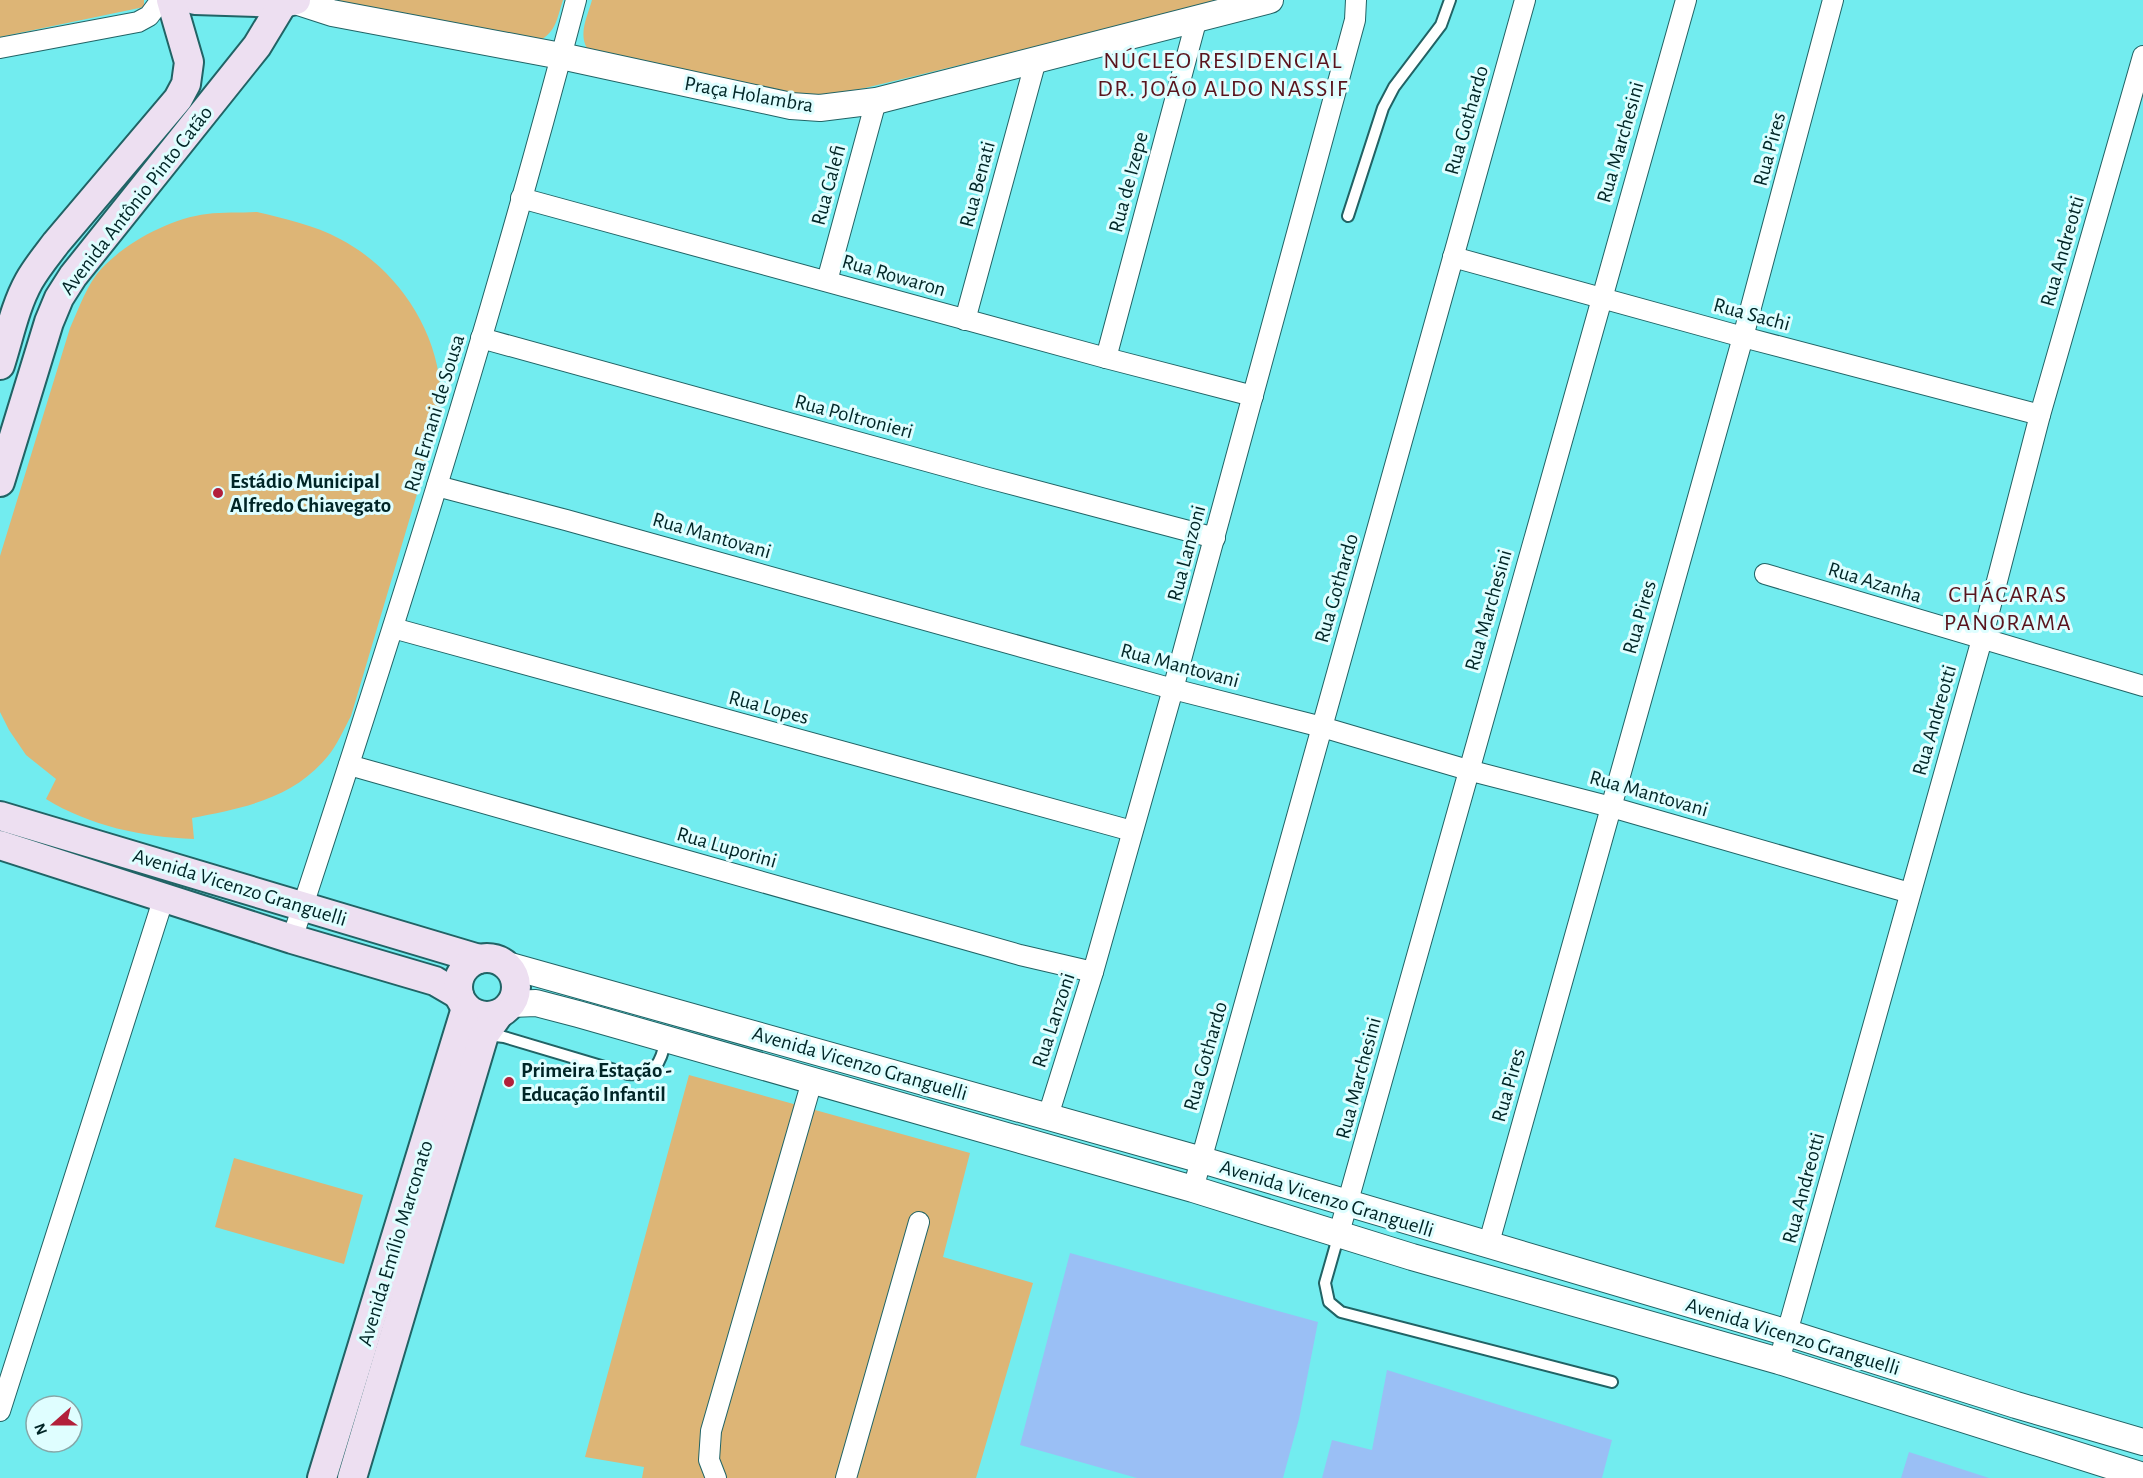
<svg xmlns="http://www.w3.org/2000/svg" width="2143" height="1478" font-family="'Alegreya Sans',sans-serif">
	<rect width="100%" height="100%" fill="#72ecef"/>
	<g fill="#ddb576">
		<path d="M0,0H144V7L0,37Z"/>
		<path d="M325,0H563C556,22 556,33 535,43Z"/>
		<path d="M592,0H1228L865,88L814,97L796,95L591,53C576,38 587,18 592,0Z"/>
		<path d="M257,212C286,219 314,225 340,239C394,267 434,324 440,384C442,398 438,415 436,430L351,716C344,729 337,745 328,756C293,799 243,808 192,818L194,839C142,837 90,826 46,799L56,779L26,755L9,730L0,712V556L70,328C79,308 87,284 102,268C127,242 171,218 207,214C223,212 241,213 257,212Z"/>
		<path d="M689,1075L970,1153L943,1257L1033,1283L976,1478H642L644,1467L585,1457Z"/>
		<path d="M234,1158L363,1195L344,1264L215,1227Z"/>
	</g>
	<g fill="#9abff5">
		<path d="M1070,1253L1318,1322L1299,1419L1283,1478H1137L1020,1445Z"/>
		<path d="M1387,1370L1612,1440L1602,1478H1322L1332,1440L1372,1450Z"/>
		<path d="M1909,1452L1989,1478H1901Z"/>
	</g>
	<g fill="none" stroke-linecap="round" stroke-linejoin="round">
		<defs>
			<g id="service">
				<path d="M1348,216L1383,108L1394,87L1441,25L1450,0"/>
				<path d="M487,1035L504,1037L628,1074C656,1076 661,1063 666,1039"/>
				<path d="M1339,1234L1325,1283L1329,1302L1341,1312L1612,1382"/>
			</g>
			<g id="minor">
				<path d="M0,48L138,22L149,16L161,0"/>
				<path d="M521,198L1106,358L1253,396"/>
				<path d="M1453,257L1743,337L2040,415"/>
				<path d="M827,281L876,101"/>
				<path d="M965,320L1036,60"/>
				<path d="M481,338L988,478L1215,538"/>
				<path d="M1106,358L1197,18"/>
				<path d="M437,486L566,520L1173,689L1322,727L1468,770L1611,807L1910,893"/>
				<path d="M1765,574L2143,686"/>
				<path d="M393,628L1132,831"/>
				<path d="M349,765L1020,955L1093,972"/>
				<path d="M292,939C394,629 493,317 576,0"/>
				<path d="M1048,1116L1093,972L1173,689L1355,20L1356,0"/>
				<path d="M1193,1189L1525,0"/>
				<path d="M1339,1233L1686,0"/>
				<path d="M1488,1246L1743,337L1833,0"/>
				<path d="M1779,1361L1982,639L2040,415L2143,56"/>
				<path d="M0,1411L164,897"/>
				<path d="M716,1478L709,1460L711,1431L812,1081"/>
				<path d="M846,1478L919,1222"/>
			</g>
			<g id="tertiary">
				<path d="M295,1L332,13L561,56L791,106L820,108L876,101L1270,0"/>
				<path d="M507,965L1202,1160L1788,1333L2016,1405L2143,1442"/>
				<path d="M511,1004L536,1003L578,1014L1193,1189L1412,1257L1779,1361L2143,1476"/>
			</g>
			<g id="secondary">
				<path d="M195,0L283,3L296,0"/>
				<path d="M0,365C9,337 15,306 29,281C37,267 47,255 56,243L178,99L186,84L189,62L171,0"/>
				<path d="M0,482L49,322L59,298L73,276L257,46L283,3"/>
				<path d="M0,816L479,959"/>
				<path d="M0,845L292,939L435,981L459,995"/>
				<circle cx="487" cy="987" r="29"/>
				<path d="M322,1478L466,1008"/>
				<path d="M352,1478L484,1035L499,1014"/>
			</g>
		</defs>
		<use href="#service" stroke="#216365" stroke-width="14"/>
		<use href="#minor" stroke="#216365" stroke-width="22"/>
		<use href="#tertiary" stroke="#216365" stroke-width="28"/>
		<use href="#secondary" stroke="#216365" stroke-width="32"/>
		<use href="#service" stroke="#fff" stroke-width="10"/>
		<use href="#minor" stroke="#fff" stroke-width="20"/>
		<use href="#tertiary" stroke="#fff" stroke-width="26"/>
		<use href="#secondary" stroke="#eddff1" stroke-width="28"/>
	</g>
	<g fill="#b21f3a" stroke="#dffeff" stroke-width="2">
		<circle cx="218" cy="493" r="6"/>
		<circle cx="509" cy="1082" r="6"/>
	</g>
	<g text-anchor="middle" stroke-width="6" stroke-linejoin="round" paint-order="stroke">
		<g font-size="21" fill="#002526" stroke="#dffeff">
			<text transform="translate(749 94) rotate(10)" y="7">Praça Holambra</text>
			<text transform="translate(1466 120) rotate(-74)" y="7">Rua Gothardo</text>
			<text transform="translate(1620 142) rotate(-74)" y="7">Rua Marchesini</text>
			<text transform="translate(1769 149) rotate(-75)" y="7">Rua Pires</text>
			<text transform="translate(1128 182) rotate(-75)" y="7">Rua de Izepe</text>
			<text transform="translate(977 184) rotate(-75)" y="7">Rua Benati</text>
			<text transform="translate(828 185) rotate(-75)" y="7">Rua Calefi</text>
			<text transform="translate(136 200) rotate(-52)" y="7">Avenida Antônio Pinto Catão</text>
			<text transform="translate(2062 251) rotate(-74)" y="7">Rua Andreotti</text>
			<text transform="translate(894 275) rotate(16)" y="7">Rua Rowaron</text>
			<text transform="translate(1752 314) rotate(15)" y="7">Rua Sachi</text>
			<text transform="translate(434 413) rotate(-73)" y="7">Rua Ernani de Sousa</text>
			<text transform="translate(854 416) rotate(15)" y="7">Rua Poltronieri</text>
			<text transform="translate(712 535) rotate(16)" y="7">Rua Mantovani</text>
			<text transform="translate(1186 553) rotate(-75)" y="7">Rua Lanzoni</text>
			<text transform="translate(1875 582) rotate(17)" y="7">Rua Azanha</text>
			<text transform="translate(1336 588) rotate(-74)" y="7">Rua Gothardo</text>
			<text transform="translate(1488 610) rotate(-74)" y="7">Rua Marchesini</text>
			<text transform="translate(1639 617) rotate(-74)" y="7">Rua Pires</text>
			<text transform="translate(1180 665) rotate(15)" y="7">Rua Mantovani</text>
			<text transform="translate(769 707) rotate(15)" y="7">Rua Lopes</text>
			<text transform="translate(1934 720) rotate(-74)" y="7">Rua Andreotti</text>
			<text transform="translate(1649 793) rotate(16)" y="7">Rua Mantovani</text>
			<text transform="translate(727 847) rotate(16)" y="7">Rua Luporini</text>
			<text transform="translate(240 887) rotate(17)" y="7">Avenida Vicenzo Granguelli</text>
			<text transform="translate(1053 1020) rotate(-72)" y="7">Rua Lanzoni</text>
			<text transform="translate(1205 1056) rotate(-74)" y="7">Rua Gothardo</text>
			<text transform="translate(860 1063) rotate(16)" y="7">Avenida Vicenzo Granguelli</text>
			<text transform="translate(1358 1078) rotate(-75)" y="7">Rua Marchesini</text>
			<text transform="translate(1508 1085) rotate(-74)" y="7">Rua Pires</text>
			<text transform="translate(1803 1188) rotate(-75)" y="7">Rua Andreotti</text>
			<text transform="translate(1327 1198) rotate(17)" y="7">Avenida Vicenzo Granguelli</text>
			<text transform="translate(395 1243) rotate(-73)" y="7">Avenida Emílio Marconato</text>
			<text transform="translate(1793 1336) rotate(17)" y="7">Avenida Vicenzo Granguelli</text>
		</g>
		<g font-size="21" font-weight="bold" fill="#002526" stroke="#dffeff" text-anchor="start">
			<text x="230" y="488">Estádio Municipal<tspan x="230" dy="24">Alfredo Chiavegato</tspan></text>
			<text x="521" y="1077">Primeira Estação -<tspan x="521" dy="24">Educação Infantil</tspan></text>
		</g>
		<g font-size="24" letter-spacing="1.5" fill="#59141d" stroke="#dffeff">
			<text x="1223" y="68">NÚCLEO RESIDENCIAL<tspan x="1223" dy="28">DR. JOÃO ALDO NASSIF</tspan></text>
			<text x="2008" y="602">CHÁCARAS<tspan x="2008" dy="28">PANORAMA</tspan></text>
		</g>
	</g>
	<g transform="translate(54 1424) rotate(249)"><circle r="28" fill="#dffeff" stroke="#86a7a8" stroke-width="1.5"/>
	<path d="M0-4.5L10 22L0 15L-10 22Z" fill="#b21f3a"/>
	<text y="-9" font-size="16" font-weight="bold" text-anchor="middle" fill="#002526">N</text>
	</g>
</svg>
